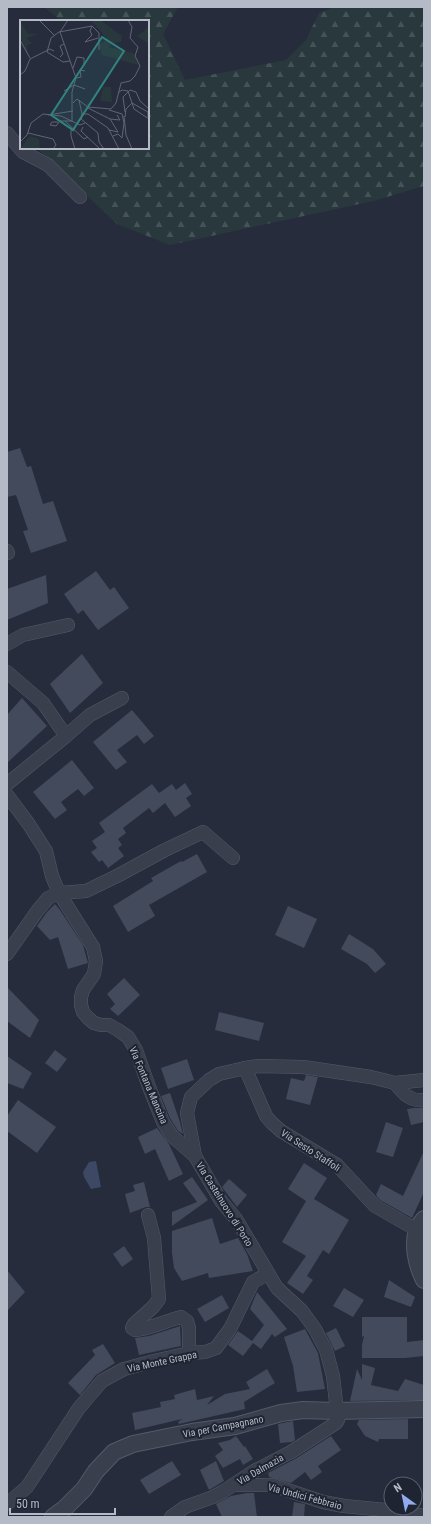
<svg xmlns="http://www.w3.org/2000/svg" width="431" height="1524" font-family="'Roboto Condensed',sans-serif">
	<defs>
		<pattern id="forest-firs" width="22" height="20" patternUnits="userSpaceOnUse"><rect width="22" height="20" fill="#28383d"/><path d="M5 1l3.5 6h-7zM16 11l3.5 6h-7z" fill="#455358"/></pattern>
	</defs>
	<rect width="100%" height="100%" fill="#262c3c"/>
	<path fill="url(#forest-firs)" d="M44,7H178L163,34L185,80L286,60L306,40L319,13L334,7L424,8V186L373,201L170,245L117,224L37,148H148V21H61Z"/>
	<path fill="#3c4864" d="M96,1161L101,1187L91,1189L84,1177L83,1172L89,1162Z"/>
	<g fill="#424a5b">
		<path d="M20,448L27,467L31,466L43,504L53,501L67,541L31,553L23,531L28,530L16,495L7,497V452Z"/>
		<path d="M96,571L110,590L114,587L129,608L98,630L83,610L78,614L64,594Z"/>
		<path d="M46,575L48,603L7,620V589Z"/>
		<path d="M82,654L103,683L70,713L50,684Z"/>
		<path d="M22,698L47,726L7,763V715Z"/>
		<path d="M132,710L154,736L144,744L137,735L117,750L127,762L116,770L93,742Z"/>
		<path d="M72,760L94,788L84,796L78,789L61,802L67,810L55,819L33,792Z"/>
		<path d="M185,783L192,794L186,798L191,806L175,817L165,803L153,813L149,808L123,828L126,833L118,839L122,845L118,848L124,856L108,868L102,860L99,862L91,852L97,848L92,841L105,832L99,823L152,784L159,793L172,784L176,790Z"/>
		<path d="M197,854L207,872L149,905L155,916L128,932L113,906L153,881L151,878L181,861L182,862Z"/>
		<path d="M55,904L60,910L83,945L88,963L68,969L58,937L50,940L37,926L47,912Z"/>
		<path d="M288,906L317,919L304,948L275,935Z"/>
		<path d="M349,934L373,949L386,964L375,973L367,964L341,949Z"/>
		<path d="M124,978L140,995L118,1016L110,1009L115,1004L107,994Z"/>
		<path d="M7,987L39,1020L30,1038L7,1021Z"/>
		<path d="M219,1012L264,1023L259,1041L215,1030Z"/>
		<path d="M55,1050L67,1059L57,1072L45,1063Z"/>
		<path d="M7,1056L32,1073L23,1089L7,1083Z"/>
		<path d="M187,1059L194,1080L168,1089L161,1068Z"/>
		<path d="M306,1075L318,1077L310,1105L286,1099L291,1078L304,1081Z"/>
		<path d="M170,1093L180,1122L183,1134L178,1131L170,1118L161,1096Z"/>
		<path d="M18,1100L56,1127L37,1153L7,1131V1116Z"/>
		<path d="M414,1108H424V1122L411,1125L407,1109Z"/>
		<path d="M386,1122L403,1128L393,1157L376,1152Z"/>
		<path d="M157,1128L169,1144L183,1174L169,1181L155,1149L145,1154L138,1137Z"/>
		<path d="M424,1151V1192L412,1218L380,1200L376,1195L381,1184L403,1196Z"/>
		<path d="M304,1163L327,1178L314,1199L349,1220L329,1254L323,1250L307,1276L313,1280L303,1294L287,1283L306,1256L282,1242L306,1201L288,1189Z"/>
		<path d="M192,1177L208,1200L172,1226V1212L197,1202L183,1183Z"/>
		<path d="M229,1179L247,1195L237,1207L222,1187Z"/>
		<path d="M144,1182L150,1207H146L130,1213L125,1194L135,1191L133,1185Z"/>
		<path d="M212,1218L220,1244L238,1238L247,1254L253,1271L209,1278L208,1273L182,1281L174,1268L172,1253V1231Z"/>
		<path d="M124,1246L133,1259L122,1267L113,1254Z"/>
		<path d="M7,1270L25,1292L7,1311Z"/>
		<path d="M389,1280L415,1297L411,1307L384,1297Z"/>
		<path d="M344,1288L364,1300L353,1317L333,1306Z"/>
		<path d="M257,1292L287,1329L275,1337L272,1334L261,1349L253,1343L243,1356L228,1345L238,1331L252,1341L264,1325L250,1309Z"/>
		<path d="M222,1295L229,1308L205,1322L197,1309Z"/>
		<path d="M362,1317H407V1342L424,1340V1356L405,1358H362V1345L364,1336L362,1337Z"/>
		<path d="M180,1326L181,1346L139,1355L135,1338L149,1336Z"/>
		<path d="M336,1328L345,1346L335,1351L326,1333Z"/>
		<path d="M305,1329L318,1353L325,1389L297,1392L293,1366L284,1337Z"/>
		<path d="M103,1344L115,1363L96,1375L80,1395L68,1383L95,1355L92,1350Z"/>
		<path d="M362,1364L375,1368L371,1385L398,1391L405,1379L424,1385V1400L350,1401L357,1369L362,1380Z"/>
		<path d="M267,1369L275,1383L244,1402L245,1409L179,1424L178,1422L182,1419L135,1430L132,1413L161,1407L160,1402L175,1399L174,1395L195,1389L197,1400L214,1396L207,1405L225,1394L250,1389L246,1382Z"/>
		<path d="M408,1419V1439H379L378,1442L365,1436L357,1424L359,1420Z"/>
		<path d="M293,1421L295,1440L292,1442L280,1443L278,1424Z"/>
		<path d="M236,1436L244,1447L245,1446L253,1459L243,1465L240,1459L223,1468L215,1456L223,1450L218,1443L230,1440Z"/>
		<path d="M331,1436L341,1450L318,1466L322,1472L311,1480L305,1472L291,1483L269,1477L268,1473L295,1459Z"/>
		<path d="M172,1461L181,1475L149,1494L140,1480Z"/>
		<path d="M216,1461L224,1481L209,1490L200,1470Z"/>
		<path d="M247,1493H254L257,1517H222L216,1504L231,1496Z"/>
		<path d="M294,1502L305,1504L304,1517H292Z"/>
	</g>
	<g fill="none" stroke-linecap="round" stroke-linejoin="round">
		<defs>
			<g id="minor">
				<path d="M7,133L23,152L48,165L80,197"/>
				<path d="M7,551L8,553"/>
				<path d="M7,644L23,635L68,625"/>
				<path d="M7,672L43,703L66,736L7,784"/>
				<path d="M66,736L90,715L122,698"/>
				<path d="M7,795L28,823L46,851L52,876L59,893L93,947L96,961L94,974L83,990L81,997V1005L83,1012L88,1018L94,1023L101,1025H109L118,1030L128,1037L136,1050L149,1087L163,1122L172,1136L195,1156"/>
				<path d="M7,954L38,910L48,898L59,893L86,891L117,876L165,850L203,832L233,858"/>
				<path d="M245,1068L266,1116L272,1123L281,1131L337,1165L375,1206L417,1230"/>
				<path d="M395,1083C403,1093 410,1102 424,1100"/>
				<path d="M148,1215L154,1238L159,1299L153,1307L134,1324L132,1328L135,1330C151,1329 165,1321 181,1317L187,1321L189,1328V1353"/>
				<path d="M233,1485H272L323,1502L344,1506L396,1511L424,1516"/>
				<path d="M7,1504L27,1487L79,1408L102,1381L124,1369L154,1361L189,1353L205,1352L216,1348L230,1329L253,1282L267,1274"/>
				<path d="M171,1517L185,1507L213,1497L224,1491L254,1471L291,1452L336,1423L338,1420L333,1376L326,1350L315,1329L302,1311L277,1288L236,1219L221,1201L195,1156L187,1113L191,1097L209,1080L219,1074L245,1068L258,1066L303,1067L371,1077L395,1083L424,1080"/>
			</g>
			<g id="tertiary">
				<path d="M424,1219C422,1222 418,1226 417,1230C412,1246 417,1266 424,1280"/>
				<path d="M53,1517L64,1509L84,1489L96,1471L114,1452L133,1444L192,1432L235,1426L281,1413L303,1410L337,1411L424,1409"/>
			</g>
		</defs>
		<use href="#minor" stroke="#545a67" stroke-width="14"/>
		<use href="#tertiary" stroke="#545a67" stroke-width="18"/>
		<use href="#minor" stroke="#393f4c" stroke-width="13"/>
		<use href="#tertiary" stroke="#393f4c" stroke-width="16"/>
	</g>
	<g text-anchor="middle" stroke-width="4" stroke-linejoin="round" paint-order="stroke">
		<g font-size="10" fill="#b5bac7" stroke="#1e2431">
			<text transform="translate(149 1085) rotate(67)" y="4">Via Fontana Mancina</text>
			<text transform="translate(311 1150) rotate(33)" y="4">Via Sesto Staffoli</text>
			<text transform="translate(225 1204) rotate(58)" y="4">Via Castelnuovo di Porto</text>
			<text transform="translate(162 1361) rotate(-12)" y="4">Via Monte Grappa</text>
			<text transform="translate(223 1426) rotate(-11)" y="4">Via per Campagnano</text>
			<text transform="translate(260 1469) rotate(-30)" y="4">Via Dalmazia</text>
			<text transform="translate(305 1496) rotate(15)" y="4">Via Undici Febbraio</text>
		</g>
	</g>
	<g transform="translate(20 20)">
		<rect width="129" height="129" fill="#262c3c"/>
		<path d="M129,7V24L117,16Z" fill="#28383d"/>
		<path d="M75,0H80L102,16L101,22L92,23L89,27L113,33L118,45L82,35L79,25L85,21L82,12L72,2ZM0,1L8,14H18L7,18L12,24L7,25L8,35L2,22ZM10,116L19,119L20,129H0Z" fill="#28383d"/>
		<path d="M83,67H91L92,82L80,81Z" fill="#28383d"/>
		<path fill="none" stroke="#5f6574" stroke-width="1" d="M19,0L34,15M72,6L79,13V30M40,12L56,58L52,72V101M40,12L48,0M0,20L10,38M27,32L31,18L39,12L72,6L70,11L72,15L65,22L78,18M27,32L43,42L50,41M40,37L43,34L40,26L44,24M53,48L57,37L64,38V46M0,55L5,51L10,39L30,29L34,31M56,58L61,57L60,50L65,51M44,71L54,65L65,69M98,73L102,70L108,71L114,89L129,99M59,80L62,94M53,83L57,79L68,87L91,89L96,83L101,63L110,61L115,56L120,46L115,36L118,27L110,18L112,7L108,0M68,88L90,99M89,90L102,94L104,103L102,118L98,114L93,116M105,92L103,77L110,70L116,72L120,81L129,89M28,95L53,91M104,96L106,115L112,129M105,97L106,89L112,83L128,92V97M45,101L64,119L68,117M38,102H32L30,105L36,106L40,101H52M63,107L61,111L80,129M53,109L51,110V116L55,129M89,110L98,112L90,99L100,100L97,95M8,113L33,119L36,125L33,129M0,122L7,115L11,103L23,94L41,96L60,105L65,103M84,129L79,122L78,113L61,99L62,94H68L88,108L99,129"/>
		<path fill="#308480" fill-opacity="0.15" stroke="#308480" stroke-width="2" d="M82,17L104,31L53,110L31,95Z"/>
		<rect width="129" height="129" fill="none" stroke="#b5bac7" stroke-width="2"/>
	</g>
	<rect width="431" height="1524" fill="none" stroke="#b5bac7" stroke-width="16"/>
	<g transform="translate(403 1496) rotate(327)"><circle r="19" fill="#1e2431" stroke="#5a606d"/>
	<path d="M0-3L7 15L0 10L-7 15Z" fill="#91aaf0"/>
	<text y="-6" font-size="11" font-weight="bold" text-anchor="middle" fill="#b5bac7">N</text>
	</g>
	<path d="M10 1508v6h105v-6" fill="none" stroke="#b5bac7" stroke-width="2"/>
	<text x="16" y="1508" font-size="12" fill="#b5bac7" stroke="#1e2431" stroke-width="3" paint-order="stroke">50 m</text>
</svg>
